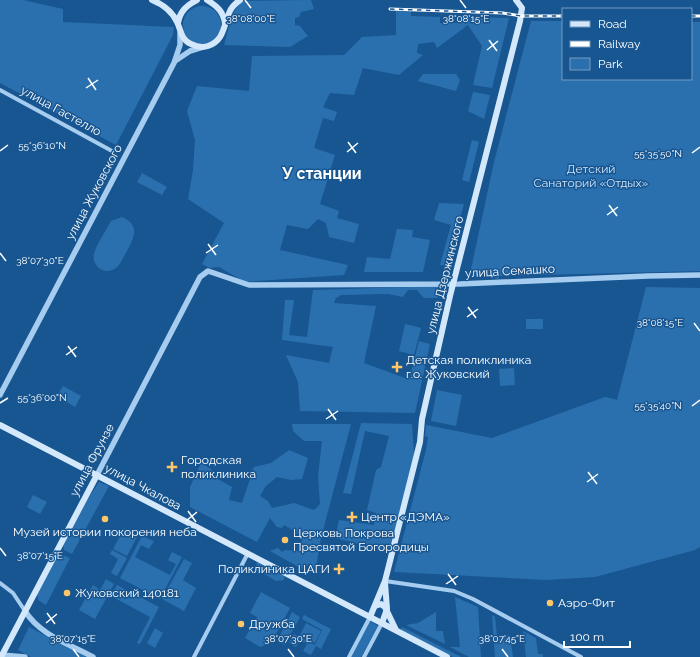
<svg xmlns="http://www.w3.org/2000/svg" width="700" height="657" font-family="Raleway,sans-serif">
	<rect width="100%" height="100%" fill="#185691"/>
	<g fill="#2a70af">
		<path d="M0,0H23L63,9V22L174,27L173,35L116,145L0,83Z"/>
		<path d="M311,0L314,9L301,12L299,17L295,18V25L300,26L308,36L290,47L224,45L232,15L241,1Z"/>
		<circle cx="202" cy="25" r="19"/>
		<path d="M396,10L411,11V16L440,17V23H459V17L509,18L492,88L473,85L482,46L468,25L437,48L434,42L418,44L417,53L423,55L399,75L363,68L354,95L330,93L323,107L337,112L334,121L323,118L314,148L335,155L320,204L339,211L337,218L359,224L354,243L329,237L326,223L318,219L308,229L287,225L280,250L348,265L344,275L245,282L219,267L210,268L202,264L224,223L188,199L193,170L195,140L187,111L197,86L249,91L252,56L344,55L362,37L396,35Z"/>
		<path d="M531,21H563V79H691V22H700V271L499,276V279L488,277L489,273L480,271L476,274H470L494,162Z"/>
		<path d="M423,74H456L460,80L456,91L418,81Z"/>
		<path d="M473,92L490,95L484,119L468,111Z"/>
		<path d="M472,140L479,142L469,182L462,180Z"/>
		<path d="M142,173L167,187L162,195L137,182Z"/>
		<path d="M439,203L464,204L447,266L440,265L451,225L434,220Z"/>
		<path d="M122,217C142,226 133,239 126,253C123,257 121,263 118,266C108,277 91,268 94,254C97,243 106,231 111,221Z"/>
		<path d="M397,229L413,230L412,237L430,240L423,272H364L367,257L390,259Z"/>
		<path d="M441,286L437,298H424L417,290H408L403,297L388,294L341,295L336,298L334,303L376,306L364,363L405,378L410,377L419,341L430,344L415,413L300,411L298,382L286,355L329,363L333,347L282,340L285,300H294L289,335L307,337L313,290Z"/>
		<path d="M646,287L700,288V547L695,550L595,577L546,580L394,572L426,450L428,437L425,436L426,425L492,438L605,397L617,400Z"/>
		<rect x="526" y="319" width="17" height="10"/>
		<path d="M405,324L421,328L414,355L399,351Z"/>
		<path d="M514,368L515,385L500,386L499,369Z"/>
		<path d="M63,386L81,396L75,407L57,396Z"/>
		<path d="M437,390L462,395L456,426L431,421Z"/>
		<path d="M361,423L412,424L414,454L389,557L384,550L335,538L339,520L374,525L376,513L367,510L376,470L381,467L389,436L365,431L351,494L343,493Z"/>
		<path d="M292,424H351L321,538L315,573L312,572V568L308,564L304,570L270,551L278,548L282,552L285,550L298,551L302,540L296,532L284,525L282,528L277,527L270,518L257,542L190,507V487L201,463L211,469L216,478L232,487L229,500L242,503L254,467L271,463L289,450L308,458L302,479L291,480L277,477L266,486L260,496L268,501L272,508L294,503L314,510L320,504L318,476L322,441H304L293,431Z"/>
		<path d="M99,482L109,486L72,554L64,550L63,544L88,499Z"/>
		<path d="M33,495L47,502L40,514L27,507Z"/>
		<path d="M124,528L138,535L127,556L113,549Z"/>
		<path d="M142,536L154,541L149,549L141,545L135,557L170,575L176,564L168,560L172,552L182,557L160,599L120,578Z"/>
		<path d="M112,550L127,558L117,576L111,573L118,559L110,554Z"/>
		<path d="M59,554L70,558L46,605L38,600L37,594Z"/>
		<path d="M184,559L192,563L183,580L196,588L184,611L162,599Z"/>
		<path d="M257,562L284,576V580L276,581L256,569Z"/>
		<path d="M106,579L114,584L95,619L79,610L93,585L100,590Z"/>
		<path d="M117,585L159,607L140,644L137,643L150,617L111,596Z"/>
		<path d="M261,592L290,608L271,643L260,647L245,638L257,617L250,613Z"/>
		<path d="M455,597L478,607L481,657H469L450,647H460Z"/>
		<path d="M292,612L300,617L285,645L277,641Z"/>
		<path d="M436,612V631H443L445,644L406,625L418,623Z"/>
		<path d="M304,615L331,629L321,649L316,646L311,655L303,651L307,644L300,640L296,647L289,643L294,634L315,645L322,630L302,619Z"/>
		<path d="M492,615L495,617L497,636L510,635L513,657H495Z"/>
		<path d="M370,621L378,626L361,657H351Z"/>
		<path d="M306,623L321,631L315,643L300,635Z"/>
		<path d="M29,627L86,657H31L18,650Z"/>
		<path d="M402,627L461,657H453L400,630Z"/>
		<path d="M155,628L163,633L155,648L147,643Z"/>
		<path d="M523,631L536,638L538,654H543V657H526Z"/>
	</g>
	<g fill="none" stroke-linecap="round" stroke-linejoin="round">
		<g stroke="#a6cdf0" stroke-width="4">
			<path d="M0,90L112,151"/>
			<path d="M385,581L454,591L473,599L581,657"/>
			<path d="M0,583L13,593L25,611"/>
			<path d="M194,657L248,553"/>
			<path d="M349,657L370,617"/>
			<path d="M364,657L382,623"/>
		</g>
		<g stroke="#a6cdf0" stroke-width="5.5">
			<path d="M175,61L190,51L203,47"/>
			<path d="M0,395L174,63L180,45V33"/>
			<path d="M97,475L200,277L208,271L249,285L460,284L648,276L700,275"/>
			<path d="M25,611C40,635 69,644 93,657"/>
			<path d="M2,655L25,657"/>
		</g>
		<g stroke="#d4e8fb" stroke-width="6">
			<path d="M152,0C162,4 172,11 177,22C181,30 181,40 191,44C197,47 202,48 208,46C225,40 223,25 230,11C232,6 236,3 240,0"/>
			<path d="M207,0C217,6 224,12 225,24"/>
			<path d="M178,23C180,11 187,5 197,0"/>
			<path d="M0,425L447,657"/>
			<path d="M375,606L381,604L385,607L396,630"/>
			<path d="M370,617L385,581L420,442L422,419L450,296L520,21L522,8L516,0"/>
			<path d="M382,623L387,609L385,583"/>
			<path d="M1,657L97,475"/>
		</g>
		<defs>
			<g id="rail">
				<path d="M390,9L503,13L521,16H563"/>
				<path d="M691,16H700"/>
			</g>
		</defs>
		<use href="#rail" stroke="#fff" stroke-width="3"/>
		<use href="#rail" stroke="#185691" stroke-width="1.5" stroke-dasharray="4.5" stroke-linecap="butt"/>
	</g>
	<path fill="none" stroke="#fff" stroke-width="1.5" d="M245,0L251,8M460,0L466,8M489,40L497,51M487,50L498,41M88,78L96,90M86,88L98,80M348,142L356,153M0,151L8,145M347,152L358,143M692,153L700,147M609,205L617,216M607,215L618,207M208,244L216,255M0,253L6,261M206,253L218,245M468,307L476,318M467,317L478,309M694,323L700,331M68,346L76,357M66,355L77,347M0,403L8,398M692,406L700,400M328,409L336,420M326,419L338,411M588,472L597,484M587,482L598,474M188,511L196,522M186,521L197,512M0,548L6,556M448,574L456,585M446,584L458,576M47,613L55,624M46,623L57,614M73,649L79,657M288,649L294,657M502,649L508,657"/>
	<g fill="#ffc765" stroke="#185691" stroke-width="1.5">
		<path d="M395 361h4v4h4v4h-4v4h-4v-4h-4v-4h4z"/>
		<path d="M170 461h4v4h4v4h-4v4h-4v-4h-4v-4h4z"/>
		<path d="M350 511h4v4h4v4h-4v4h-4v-4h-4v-4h4z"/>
		<circle cx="105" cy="519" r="4"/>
		<circle cx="285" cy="540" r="4"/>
		<path d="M337 563h4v4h4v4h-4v4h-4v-4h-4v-4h4z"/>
		<circle cx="67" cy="593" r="4"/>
		<circle cx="550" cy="603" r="4"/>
		<circle cx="241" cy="624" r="4"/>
	</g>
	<g text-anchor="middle" stroke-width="3" stroke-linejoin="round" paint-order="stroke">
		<g font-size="12" fill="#fff" stroke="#185691">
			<text transform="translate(61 111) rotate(29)" y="4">улица Гастелло</text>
			<text transform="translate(94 192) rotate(-62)" y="4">улица Жуковского</text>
			<text transform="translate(510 271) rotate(-3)" y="4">улица Семашко</text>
			<text transform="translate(445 275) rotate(-76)" y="4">улица Дзержинского</text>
			<text transform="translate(92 460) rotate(-62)" y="4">улица Фрунзе</text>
			<text transform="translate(143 487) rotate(28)" y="4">улица Чкалова</text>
		</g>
		<g font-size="12" fill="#cde5fb" stroke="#185691">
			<text x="591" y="173">Детский<tspan x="591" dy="14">Санаторий «Отдых»</tspan></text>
		</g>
		<g font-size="12" fill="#fff" stroke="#185691" text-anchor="start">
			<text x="406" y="364">Детская поликлиника<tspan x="406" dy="14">г.о. Жуковский</tspan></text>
			<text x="181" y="464">Городская<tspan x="181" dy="14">поликлиника</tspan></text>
			<text x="361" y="521">Центр «ДЭМА»</text>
			<text x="105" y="536" text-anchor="middle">Музей истории покорения неба</text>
			<text x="293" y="537">Церковь Покрова<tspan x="293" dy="14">Пресвятой Богородицы</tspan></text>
			<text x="330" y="573" text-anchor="end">Поликлиника ЦАГИ</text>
			<text x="75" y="597">Жуковский 140181</text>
			<text x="558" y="607">Аэро-Фит</text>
			<text x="249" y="628">Дружба</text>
		</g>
		<g font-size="16" font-weight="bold" fill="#fff" stroke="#185691">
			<text x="322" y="179">У станции</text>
		</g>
	</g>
	<g font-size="10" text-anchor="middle" fill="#fff" stroke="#185691" stroke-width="3" stroke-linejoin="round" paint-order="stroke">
		<text x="251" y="22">38°08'00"E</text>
		<text x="466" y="22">38°08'15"E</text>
		<text x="42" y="149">55°36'10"N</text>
		<text x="658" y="157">55°35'50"N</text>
		<text x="40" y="264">38°07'30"E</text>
		<text x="660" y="326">38°08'15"E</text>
		<text x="42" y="401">55°36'00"N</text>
		<text x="658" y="409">55°35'40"N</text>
		<text x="40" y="559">38°07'15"E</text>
		<text x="73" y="642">38°07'15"E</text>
		<text x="288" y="642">38°07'30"E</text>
		<text x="502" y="642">38°07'45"E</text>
	</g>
	<rect x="562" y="8" width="130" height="72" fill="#185691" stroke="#749abd"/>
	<rect x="570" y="21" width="20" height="6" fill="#d4e8fb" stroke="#749abd"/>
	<text x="598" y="28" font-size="12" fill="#ffffff">Road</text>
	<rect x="570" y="41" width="20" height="6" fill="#ffffff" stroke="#749abd"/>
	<text x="598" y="48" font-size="12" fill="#ffffff">Railway</text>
	<rect x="570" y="58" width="20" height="12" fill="#2a70af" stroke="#749abd"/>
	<text x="598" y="68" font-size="12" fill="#ffffff">Park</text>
	<path d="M564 641v6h66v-6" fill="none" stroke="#ffffff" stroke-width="2"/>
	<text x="570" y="641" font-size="12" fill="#ffffff" stroke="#185691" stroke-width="3" paint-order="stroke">100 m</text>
</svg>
